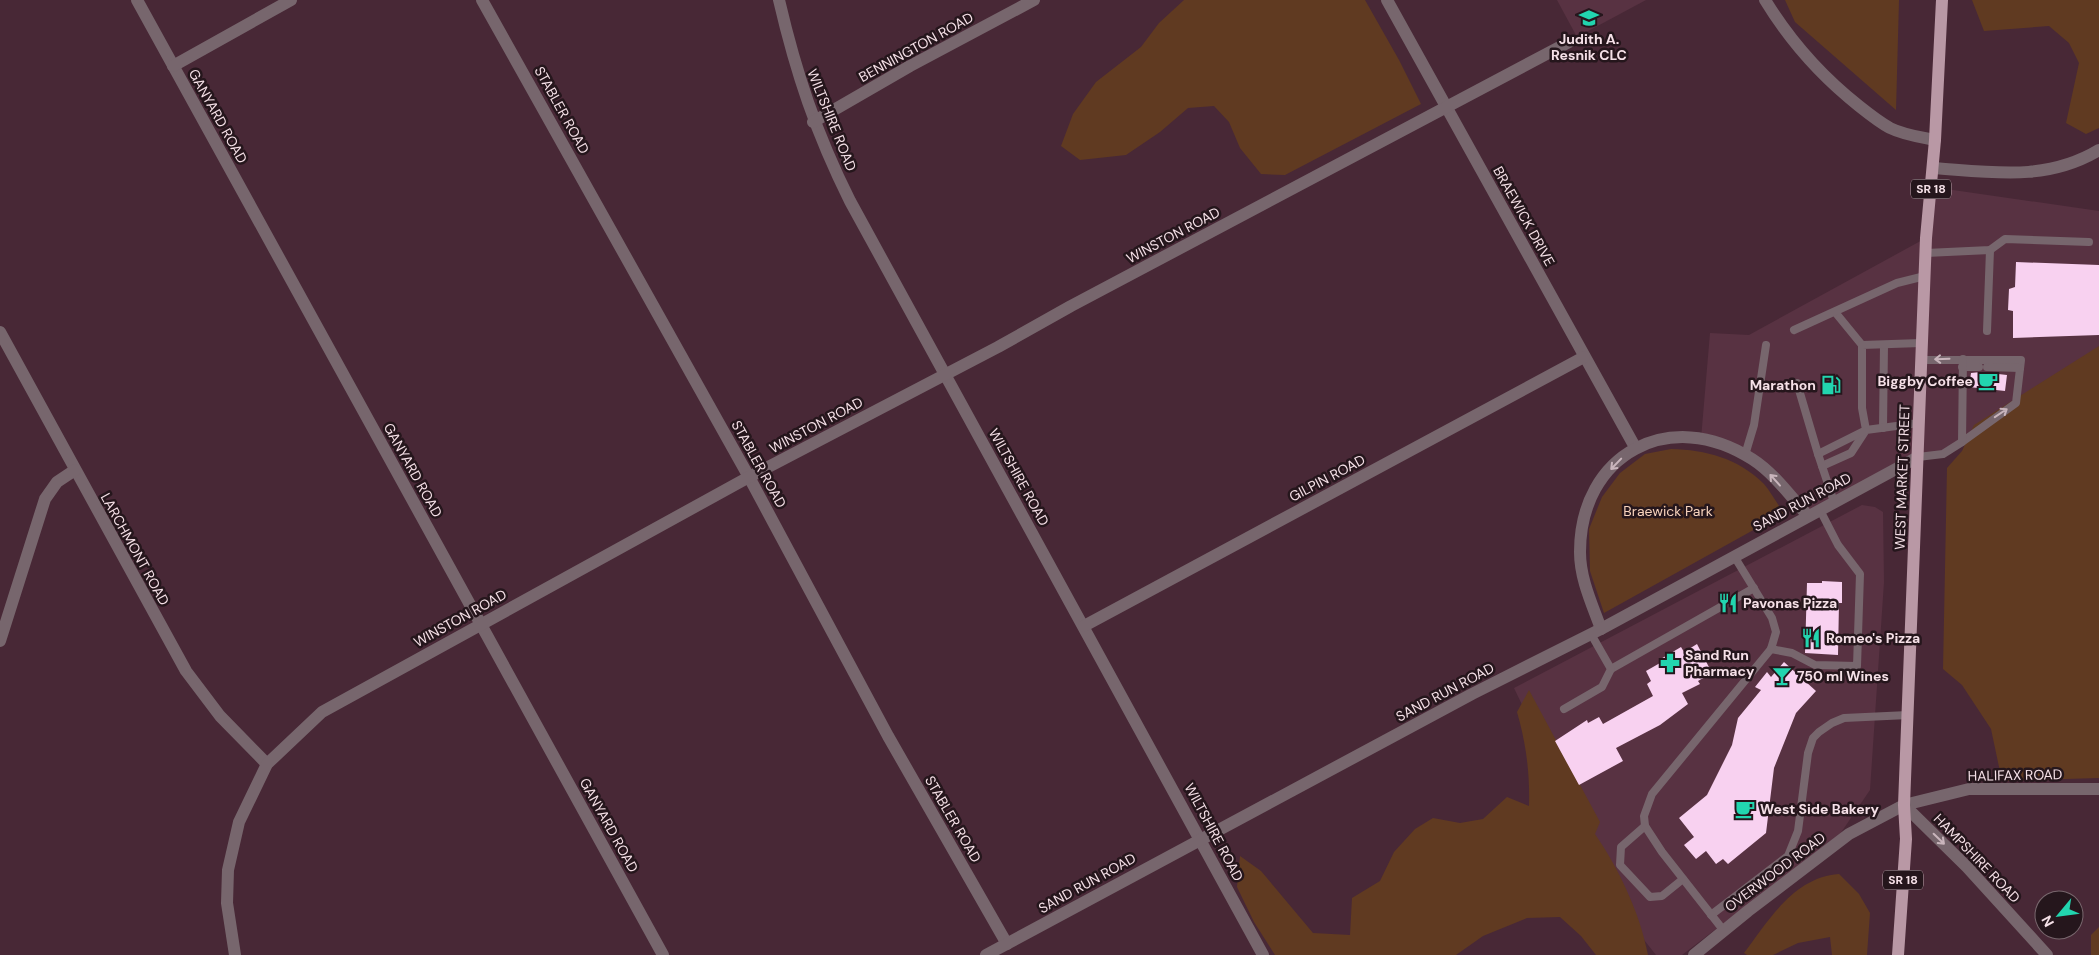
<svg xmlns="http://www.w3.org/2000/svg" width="2099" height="955" font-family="'DM Sans',sans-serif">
<rect width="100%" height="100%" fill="#482836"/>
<g fill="#583242">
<path d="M1557,0H1646L1577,37Z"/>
<path d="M1931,190H1953L2099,211V354L1943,454L1918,457L1808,516L1765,468L1701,439L1710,333L1749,335L1926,238Z"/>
<path d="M1862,505L1875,507L1883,512L1884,582L1870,790L1840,834L1682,955H1656L1568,844L1580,825L1514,688Z"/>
</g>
<g fill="#603a21">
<path d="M1184,0H1365L1399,60L1421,104L1285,175L1261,174L1240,148L1229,122L1214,106L1188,108L1160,132L1126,155L1080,160L1061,146L1073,114L1096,82L1141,47L1159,23Z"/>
<path d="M1785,0H1899L1896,110L1795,22Z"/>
<path d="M1972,0H2099V128L2086,134L2066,123L2079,63L2069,43L2049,26L1984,31Z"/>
<path d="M2099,346V778L2002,781L1991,729L1962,685L1943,669L1947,468L1962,451L1974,425Z"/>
<path d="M1671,449C1706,450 1738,458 1764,484C1771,492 1777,504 1784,513L1604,613L1590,571L1589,529L1602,497L1620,473L1645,454Z"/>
<path d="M1529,690L1600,822L1595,834C1619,869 1640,913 1648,955H1596L1581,936L1560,917L1527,918L1483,936L1456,955H1275L1254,922L1237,887L1240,856L1261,871L1313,933L1350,935L1352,898L1380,881L1394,852L1415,829L1433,818L1460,823L1483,819L1507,797L1529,806C1530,773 1526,743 1517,712Z"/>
<path d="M1839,874L1859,894L1870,913L1867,955H1832L1830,937L1798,943L1773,955H1747L1744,953C1768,921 1794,877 1839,874Z"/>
<path d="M2099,927V955H2091V935Z"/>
</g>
<g fill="#f8d1f0">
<path d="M2016,262L2099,265V335L2013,338V311L2008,310L2009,289L2015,287Z"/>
<path d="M1981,372L2007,375L2005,391L1969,387L1971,373Z"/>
<path d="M1822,581L1842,582V603H1839L1838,655L1805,653L1807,583H1822Z"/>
<path d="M1697,644L1712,673L1698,681L1700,684L1682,693L1688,704L1660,725L1616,748L1623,761L1579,785L1555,741L1587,720L1588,723L1599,717L1603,724L1653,696L1647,684L1651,681L1646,671L1660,663L1659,660L1681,647L1684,652Z"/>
<path d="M1784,662L1816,691L1796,713L1774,768L1766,833L1728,864L1723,859L1716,864L1706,851L1696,859L1684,845L1694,837L1679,818L1707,795L1732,745L1738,718L1761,690L1755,687L1767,672L1771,677Z"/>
</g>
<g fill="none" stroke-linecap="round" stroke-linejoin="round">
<g stroke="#77666d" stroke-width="8">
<path d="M1926,253L1990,250L2005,239L2089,242"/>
<path d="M1835,312L1862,345"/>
<path d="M1794,330L1897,283L1925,276"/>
<path d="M1987,331L1990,250"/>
<path d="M1921,360H2021L2016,403L1962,442"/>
<path d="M1962,367H1979"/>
<path d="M1987,367L2020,368"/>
<path d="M1797,383L1818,454"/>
<path d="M1883,428L1884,345"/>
<path d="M1745,455L1754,425L1766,345"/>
<path d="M1918,457L1943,454L1962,442L1963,359"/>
<path d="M1822,466L1851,453L1866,430L1919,423"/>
<path d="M1834,502L1818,454L1866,430L1862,408V345L1921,343"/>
<path d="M1771,649L1792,653L1815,665L1857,666L1860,574L1838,545L1820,510"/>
<path d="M1611,669L1754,588"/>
<path d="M1564,709L1602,687L1611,669L1591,634"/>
<path d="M1645,826L1621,847L1620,865L1650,897L1662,896L1683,879"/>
<path d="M1711,915L1788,856L1798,831L1808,753L1813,738L1819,732L1832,723L1844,718L1908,715"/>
<path d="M1724,931L1662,852L1645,826L1644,816L1652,794L1771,649L1776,632L1772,618L1734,556"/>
</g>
<g stroke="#77666d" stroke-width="12">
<path d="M137,0L663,955"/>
<path d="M482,0L749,477L888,736L1007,944"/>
<path d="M779,0C796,73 816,133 850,201L1263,955"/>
<path d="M1387,0L1635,447"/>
<path d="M1765,0C1790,41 1821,76 1859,106C1869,114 1879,122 1890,128C1904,135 1920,137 1935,140"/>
<path d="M173,66L291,0"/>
<path d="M813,122L910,66L1034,0"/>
<path d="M1933,168C1991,172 2046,182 2099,150"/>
<path d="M0,332L186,671L220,716L267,764"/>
<path d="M1084,626L1584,357"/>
<path d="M1601,629C1592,604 1580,579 1580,552C1580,454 1670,406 1752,459C1774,473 1791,497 1808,516"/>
<path d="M0,641L45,499L57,482L75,470"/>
<path d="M235,955L227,903L228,870L239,822L267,764L322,712L749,477L998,347L1071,306L1571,41"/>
<path d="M1694,955L1748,911L1849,834L1904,805L1967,867L2047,955"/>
</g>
<g stroke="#77666d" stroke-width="12">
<path d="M1904,805L1969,789H2099"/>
<path d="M986,955L1472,694L1601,629L1918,457"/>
</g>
<path stroke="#b998a5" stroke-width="12" d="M1898,955L1906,839L1904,805L1926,238L1935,140L1942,0"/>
</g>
<defs><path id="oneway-shaft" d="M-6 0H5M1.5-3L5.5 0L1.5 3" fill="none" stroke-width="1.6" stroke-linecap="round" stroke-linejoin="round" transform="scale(1.25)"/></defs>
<g stroke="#c9b5bc">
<use href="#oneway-shaft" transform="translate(1942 359) rotate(178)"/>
<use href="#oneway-shaft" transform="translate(2001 413) rotate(-34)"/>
<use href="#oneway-shaft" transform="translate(1616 464) rotate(134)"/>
<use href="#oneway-shaft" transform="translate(1775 480) rotate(-132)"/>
<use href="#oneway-shaft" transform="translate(1939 839) rotate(44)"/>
</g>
<defs>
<symbol id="school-bare" viewBox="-9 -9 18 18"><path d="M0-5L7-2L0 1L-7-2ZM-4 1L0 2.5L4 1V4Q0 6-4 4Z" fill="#22d5af" stroke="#25161c" stroke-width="2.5" paint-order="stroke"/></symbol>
<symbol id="cafe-bare" viewBox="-9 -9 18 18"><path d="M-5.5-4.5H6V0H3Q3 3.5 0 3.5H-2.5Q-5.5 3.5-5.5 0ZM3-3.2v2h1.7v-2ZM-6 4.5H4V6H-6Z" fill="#22d5af" stroke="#25161c" stroke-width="2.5" paint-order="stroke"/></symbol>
<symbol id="fuel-bare" viewBox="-9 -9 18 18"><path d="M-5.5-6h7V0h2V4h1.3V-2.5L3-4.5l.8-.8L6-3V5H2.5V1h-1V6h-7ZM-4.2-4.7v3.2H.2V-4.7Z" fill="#22d5af" stroke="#25161c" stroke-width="2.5" paint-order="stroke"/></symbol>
<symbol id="restaurant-bare" viewBox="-9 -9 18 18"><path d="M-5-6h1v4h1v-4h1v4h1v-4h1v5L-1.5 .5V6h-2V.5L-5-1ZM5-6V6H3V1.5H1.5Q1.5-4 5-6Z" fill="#22d5af" stroke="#25161c" stroke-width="2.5" paint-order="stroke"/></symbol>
<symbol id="pharmacy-bare" viewBox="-9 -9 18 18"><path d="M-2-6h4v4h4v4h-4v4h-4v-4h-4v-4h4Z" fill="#22d5af" stroke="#25161c" stroke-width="2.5" paint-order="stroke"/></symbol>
<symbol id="bar-bare" viewBox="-9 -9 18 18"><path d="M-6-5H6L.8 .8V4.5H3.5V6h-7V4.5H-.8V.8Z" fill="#22d5af" stroke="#25161c" stroke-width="2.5" paint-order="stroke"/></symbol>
</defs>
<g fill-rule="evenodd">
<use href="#school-bare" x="1575" y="4" width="28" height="28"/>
<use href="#cafe-bare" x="1974" y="367" width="28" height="28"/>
<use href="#fuel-bare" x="1817" y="371" width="28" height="28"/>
<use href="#restaurant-bare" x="1714" y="589" width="28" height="28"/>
<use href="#restaurant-bare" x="1797" y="624" width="28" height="28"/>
<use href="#pharmacy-bare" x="1656" y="649" width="28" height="28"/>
<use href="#bar-bare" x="1768" y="662" width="28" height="28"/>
<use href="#cafe-bare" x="1731" y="795" width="28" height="28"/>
</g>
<g text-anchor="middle" stroke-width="5" stroke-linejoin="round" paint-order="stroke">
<g fill="#25161c" stroke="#b7a3aa" stroke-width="1">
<rect x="1911" y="179.5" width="40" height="19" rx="4"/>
<rect x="1883" y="870.5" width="40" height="19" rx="4"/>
</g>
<g font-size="12" font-weight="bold" fill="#f5e0e7">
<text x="1931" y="193">SR 18</text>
<text x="1903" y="884">SR 18</text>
</g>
<g font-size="14" font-weight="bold" fill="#f5e0e7" stroke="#25161c" text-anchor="start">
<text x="1589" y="44" text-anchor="middle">Judith A.<tspan x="1589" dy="16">Resnik CLC</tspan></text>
<text x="1973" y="386" text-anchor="end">Biggby Coffee</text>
<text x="1816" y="390" text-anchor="end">Marathon</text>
<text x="1743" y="608">Pavonas Pizza</text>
<text x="1826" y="643">Romeo's Pizza</text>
<text x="1685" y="660">Sand Run<tspan x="1685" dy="16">Pharmacy</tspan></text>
<text x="1797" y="681">750 ml Wines</text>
<text x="1760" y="814">West Side Bakery</text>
</g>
<g font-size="14" fill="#f5e0e7" stroke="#25161c">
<text transform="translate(916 47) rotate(-29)" y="5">BENNINGTON ROAD</text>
<text transform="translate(562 110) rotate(61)" y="5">STABLER ROAD</text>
<text transform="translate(218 116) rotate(61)" y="5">GANYARD ROAD</text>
<text transform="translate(832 120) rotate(68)" y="5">WILTSHIRE ROAD</text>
<text transform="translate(1524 216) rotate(61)" y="5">BRAEWICK DRIVE</text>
<text transform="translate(1173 235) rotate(-28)" y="5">WINSTON ROAD</text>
<text transform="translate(816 425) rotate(-28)" y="5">WINSTON ROAD</text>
<text transform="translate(759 464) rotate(61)" y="5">STABLER ROAD</text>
<text transform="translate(413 470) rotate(61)" y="5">GANYARD ROAD</text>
<text transform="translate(1019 477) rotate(61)" y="5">WILTSHIRE ROAD</text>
<text transform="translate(1902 477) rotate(-88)" y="5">WEST MARKET STREET</text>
<text transform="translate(1327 478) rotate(-28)" y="5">GILPIN ROAD</text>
<text transform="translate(1802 502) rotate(-28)" y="5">SAND RUN ROAD</text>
<text transform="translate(135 549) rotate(61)" y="5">LARCHMONT ROAD</text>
<text transform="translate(460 618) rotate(-29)" y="5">WINSTON ROAD</text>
<text transform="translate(1445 692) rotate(-28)" y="5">SAND RUN ROAD</text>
<text transform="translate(2015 775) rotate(-1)" y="5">HALIFAX ROAD</text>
<text transform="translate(953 819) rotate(60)" y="5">STABLER ROAD</text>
<text transform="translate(609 825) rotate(61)" y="5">GANYARD ROAD</text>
<text transform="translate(1214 832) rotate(62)" y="5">WILTSHIRE ROAD</text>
<text transform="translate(1977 858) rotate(46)" y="5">HAMPSHIRE ROAD</text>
<text transform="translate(1775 872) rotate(-37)" y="5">OVERWOOD ROAD</text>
<text transform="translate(1087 883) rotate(-29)" y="5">SAND RUN ROAD</text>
</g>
<g font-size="14" fill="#f9d4bd" stroke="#25161c">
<text x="1668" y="516">Braewick Park</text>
</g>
</g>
<g transform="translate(2059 915) rotate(241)"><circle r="24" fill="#25161c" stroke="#78676d"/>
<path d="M0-4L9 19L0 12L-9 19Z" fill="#22d5af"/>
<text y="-8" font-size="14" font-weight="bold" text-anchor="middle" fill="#f5e0e7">N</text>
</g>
</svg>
